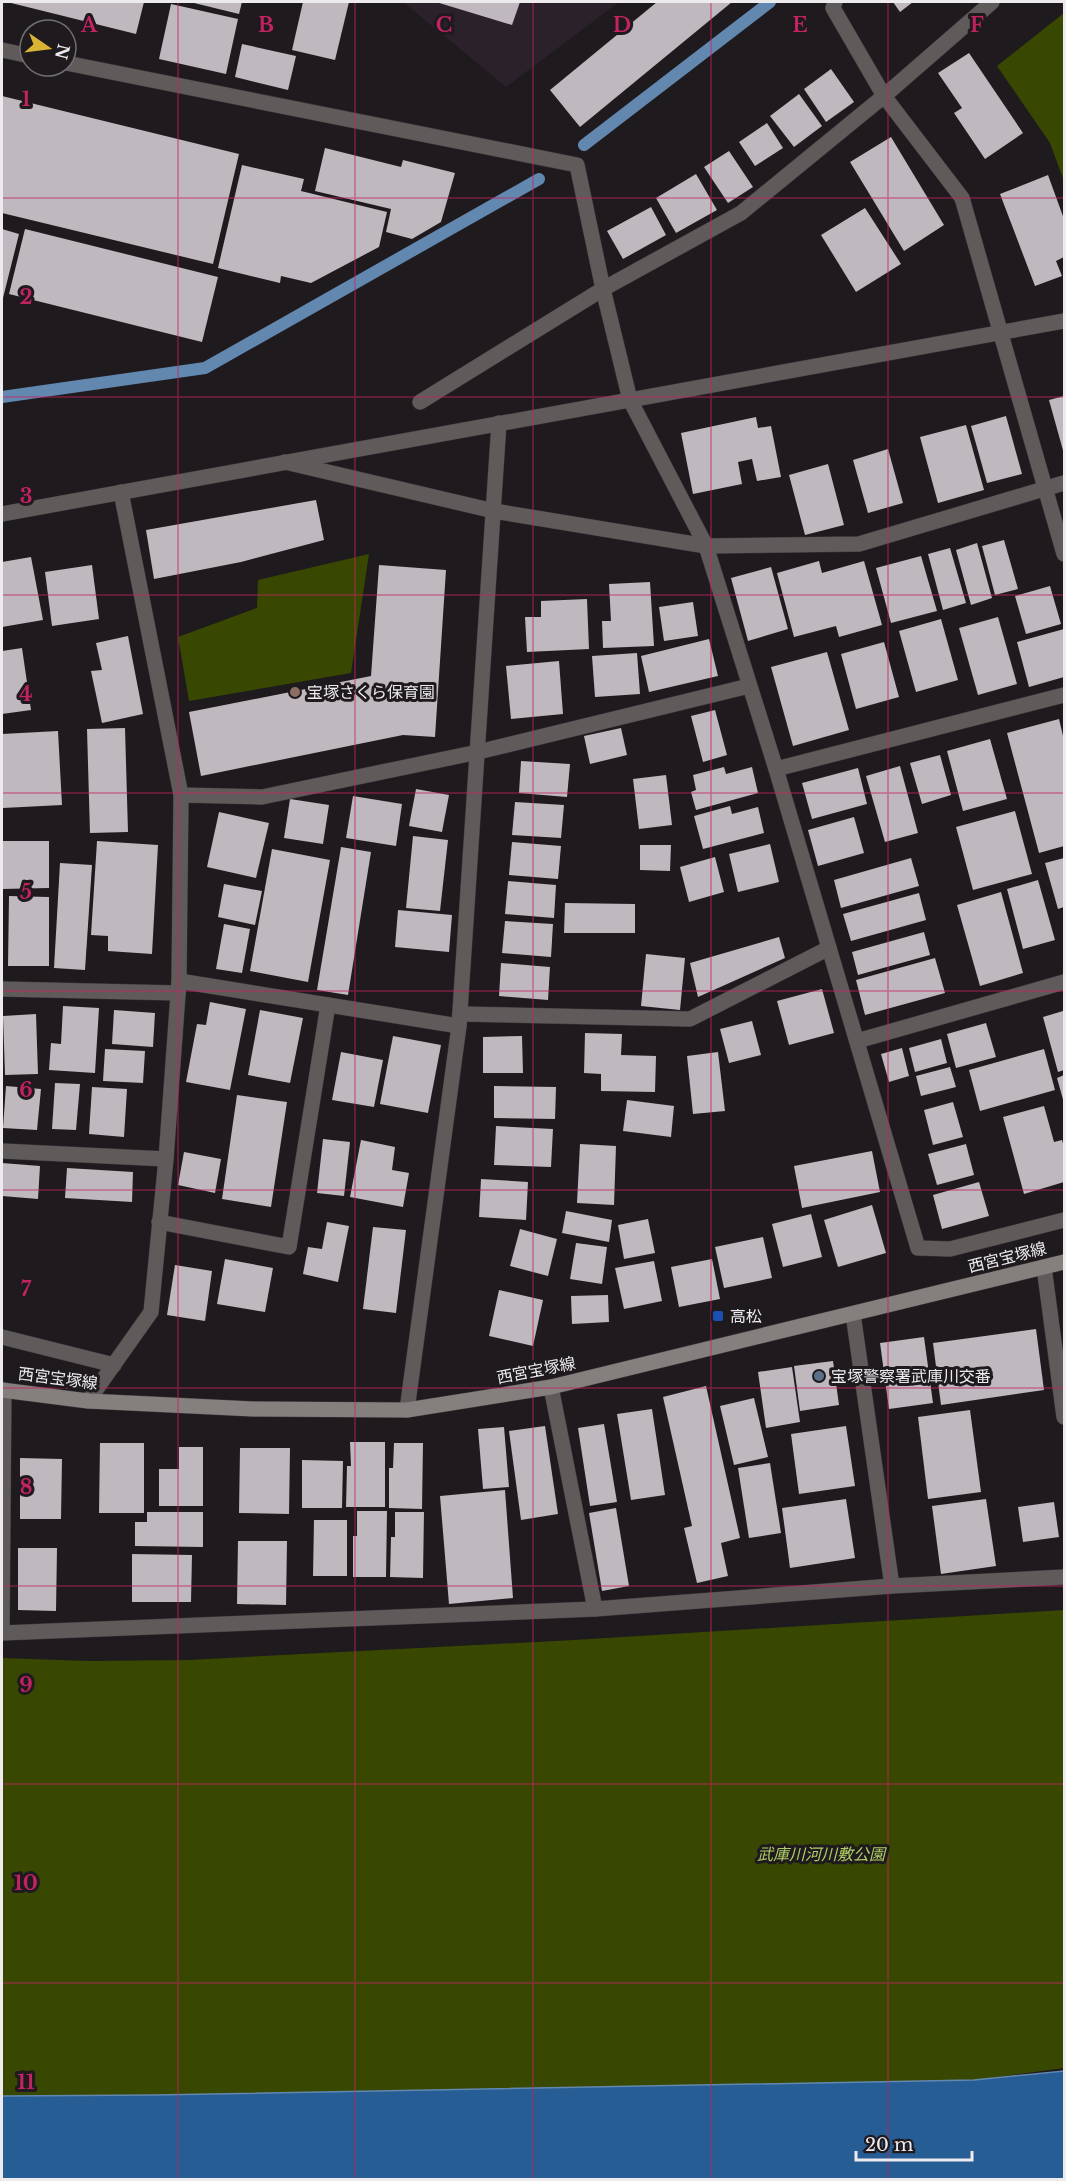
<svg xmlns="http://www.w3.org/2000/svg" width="1066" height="2181" font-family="'Libre Baskerville','Noto Sans JP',serif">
<rect width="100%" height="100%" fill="#1e1a1e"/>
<path fill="#2a212a" d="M403,2H619L506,87Z"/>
<g fill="#384800">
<path d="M1064,13V181L1050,143L997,66Z"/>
<path d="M369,554L351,673L189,701L178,637L257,608L258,580Z"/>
<path d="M1064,1610V2068L974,2080L154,2095L2,2096V1658L89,1661L189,1660L574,1640Z"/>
</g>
<path fill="#275d95" stroke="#6388b0" stroke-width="1.5" d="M1064,2071V2179H2V2096L154,2095L974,2080Z"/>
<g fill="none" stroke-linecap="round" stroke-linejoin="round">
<g stroke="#6388b0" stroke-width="12">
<path d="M584,145L770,2"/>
<path d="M2,397L205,368L539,179"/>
</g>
</g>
<g fill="#bfb8be">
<path d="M7,2H144L136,34Z"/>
<path d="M190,2H242L239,14Z"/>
<path d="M303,2H349L335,60L292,50Z"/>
<path d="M436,2H520L512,25Z"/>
<path d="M657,2H732L580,127L550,90Z"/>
<path d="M893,2H913L900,12Z"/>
<path d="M171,4L238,19L226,74L159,59Z"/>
<path d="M242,44L296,56L288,90L235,77Z"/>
<path d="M969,53L1023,133L985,159L954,113L962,108L938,73Z"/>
<path d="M831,69L854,102L826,122L804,89Z"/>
<path d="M799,94L822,126L794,147L770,116Z"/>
<path d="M2,96L239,154L213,264L2,213Z"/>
<path d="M767,123L783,148L755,166L739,142Z"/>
<path d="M891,137L944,225L904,251L850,162Z"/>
<path d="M325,148L401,167L403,160L455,173L441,222L412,239L386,232L391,209L315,191Z"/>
<path d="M729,151L753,187L728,203L704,167Z"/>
<path d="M242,165L304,179L301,191L387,212L379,247L311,283L281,276L280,283L218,268Z"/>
<path d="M696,174L717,210L676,233L656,198Z"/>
<path d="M1048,175L1064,219V257L1056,261L1062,276L1035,286L1000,194Z"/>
<path d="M651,207L666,235L623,259L607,231Z"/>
<path d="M865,208L901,264L856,292L821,235Z"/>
<path d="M2,229L19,234L2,302Z"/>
<path d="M25,229L218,277L202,342L9,294Z"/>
<path d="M1064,396V454L1049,400Z"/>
<path d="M1006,416L1022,474L987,483L971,426Z"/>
<path d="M756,417L758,428L771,426L781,477L757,481L752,459L738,462L742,484L693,494L681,433Z"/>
<path d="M966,425L984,490L938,503L920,437Z"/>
<path d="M888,449L903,503L868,513L853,460Z"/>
<path d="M828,464L844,525L805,535L789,475Z"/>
<path d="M316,500L324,540L241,562L154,579L146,530Z"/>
<path d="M1004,540L1018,589L995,595L982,546Z"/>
<path d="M977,543L992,598L971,605L956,550Z"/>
<path d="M950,548L966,603L943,610L928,554Z"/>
<path d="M921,556L937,611L891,623L876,568Z"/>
<path d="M31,557L43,620L2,627V562Z"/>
<path d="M819,561L822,573L864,561L882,625L839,637L836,626L794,637L777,573Z"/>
<path d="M92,565L99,619L52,626L45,572Z"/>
<path d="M379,565L446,570L435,737L403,735L201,776L189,712L371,676Z"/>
<path d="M771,567L788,629L748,641L731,578Z"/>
<path d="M650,582L654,646L603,648L602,621H611L609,584Z"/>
<path d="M1050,586L1061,624L1026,634L1015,596Z"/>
<path d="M587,599L589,649L527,652L525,617H541V601Z"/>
<path d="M693,602L698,636L664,641L659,607Z"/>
<path d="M998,617L1017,684L978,695L959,628Z"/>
<path d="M941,619L958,680L916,692L899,631Z"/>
<path d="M1064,629V677L1029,687L1017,642Z"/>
<path d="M128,636L143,714L102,723L91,671L102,670L96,643Z"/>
<path d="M709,639L718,676L649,692L641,656Z"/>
<path d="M884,642L899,697L856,709L841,654Z"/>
<path d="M22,648L31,710L2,714V651Z"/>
<path d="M827,652L849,730L793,746L771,667Z"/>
<path d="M637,653L640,694L595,697L592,656Z"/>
<path d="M559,661L563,714L511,719L506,666Z"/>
<path d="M715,710L727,755L703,762L691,716Z"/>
<path d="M1059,719L1064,740V846L1039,853L1007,733Z"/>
<path d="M125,728L128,832L90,833L87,729Z"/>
<path d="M621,728L627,755L590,764L584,736Z"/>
<path d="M58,731L62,805L3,808L2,734Z"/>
<path d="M990,739L1007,799L963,811L947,751Z"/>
<path d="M940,755L951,795L922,804L910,763Z"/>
<path d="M521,761L570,764L567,797L519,793Z"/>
<path d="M900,766L918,833L885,842L866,776Z"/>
<path d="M724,767L726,774L752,767L758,793L696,810L691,792L696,790L693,775Z"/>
<path d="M858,768L867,804L812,819L802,783Z"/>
<path d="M666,775L672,825L639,829L633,779Z"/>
<path d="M416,789L449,795L442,832L409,826Z"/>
<path d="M353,796L402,804L396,846L346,838Z"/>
<path d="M290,799L329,805L323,844L284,838Z"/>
<path d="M515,802L564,805L561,838L512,835Z"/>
<path d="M730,806L732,814L758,807L764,833L703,849L694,816Z"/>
<path d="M1015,811L1032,874L973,890L956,827Z"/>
<path d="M219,812L269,823L256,878L207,867Z"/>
<path d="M854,817L864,853L818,866L808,830Z"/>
<path d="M413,836L448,840L440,911L406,908Z"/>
<path d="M2,841H49V888L2,889Z"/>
<path d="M97,841L158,845L152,954L108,951V936L91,935Z"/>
<path d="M512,842L561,846L558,879L509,875Z"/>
<path d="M770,844L779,882L738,892L729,854Z"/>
<path d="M640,845H671L670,871L640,870Z"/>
<path d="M341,847L371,852L348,995L317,990Z"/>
<path d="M272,849L330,860L308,982L250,971Z"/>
<path d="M715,857L724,892L689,902L680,867Z"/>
<path d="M911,858L919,886L841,908L834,880Z"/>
<path d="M1064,858V907L1058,909L1045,863Z"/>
<path d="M60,863L92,865L85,970L54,968Z"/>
<path d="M1038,880L1055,940L1023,949L1007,889Z"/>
<path d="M508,881L556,885L554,918L505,914Z"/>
<path d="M224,884L262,891L255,925L218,917Z"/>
<path d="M1001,892L1023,973L980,986L957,905Z"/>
<path d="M919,893L926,920L851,941L843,914Z"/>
<path d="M9,896L49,897V966H8Z"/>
<path d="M565,903L635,904V933H564Z"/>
<path d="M398,910L452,915L449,952L395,947Z"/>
<path d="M505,921L553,924L551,957L502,953Z"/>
<path d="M224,924L250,929L242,973L216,969Z"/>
<path d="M924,932L930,955L858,975L852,952Z"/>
<path d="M779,937L785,958L698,997L690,963Z"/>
<path d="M646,954L685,958L680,1010L641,1006Z"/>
<path d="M935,958L945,993L865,1015L856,980Z"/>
<path d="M501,963L550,967L548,1000L499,996Z"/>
<path d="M822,989L834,1033L789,1045L777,1001Z"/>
<path d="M210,1002L246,1009L230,1090L186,1082L197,1024L206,1025Z"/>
<path d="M63,1006L99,1008L95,1073L49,1070L51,1043L61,1044Z"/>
<path d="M114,1010L155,1013L153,1047L112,1044Z"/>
<path d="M260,1010L303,1018L290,1083L248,1075Z"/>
<path d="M1063,1011L1064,1018V1070L1058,1072L1043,1017Z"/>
<path d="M36,1014L38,1074L5,1075L3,1016Z"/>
<path d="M752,1021L761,1055L729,1063L720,1029Z"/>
<path d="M986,1023L996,1057L956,1068L947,1034Z"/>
<path d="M585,1033L622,1034L621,1055L656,1056L655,1092L601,1091V1074L584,1073Z"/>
<path d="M393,1036L441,1045L428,1113L380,1104Z"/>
<path d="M522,1036L523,1073H483V1037Z"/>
<path d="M941,1039L947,1063L915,1072L909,1048Z"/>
<path d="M902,1048L909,1076L889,1082L881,1054Z"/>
<path d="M105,1049L145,1051L143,1083L103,1081Z"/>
<path d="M1044,1049L1055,1090L980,1111L969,1070Z"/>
<path d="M341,1052L383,1060L374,1107L332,1100Z"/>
<path d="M718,1052L725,1111L693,1114L687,1056Z"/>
<path d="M950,1067L956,1087L921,1096L916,1076Z"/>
<path d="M1064,1075V1103L1057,1078Z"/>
<path d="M55,1083L80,1084L76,1130L52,1129Z"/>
<path d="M6,1086L41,1089L37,1130L3,1128Z"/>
<path d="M494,1086L556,1087L555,1119L494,1118Z"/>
<path d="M92,1087L127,1089L124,1137L89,1134Z"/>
<path d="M237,1095L287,1102L271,1207L222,1199Z"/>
<path d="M627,1100L674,1106L671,1137L623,1131Z"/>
<path d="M953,1102L963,1137L933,1145L924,1110Z"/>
<path d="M1044,1106L1054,1142L1062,1140L1064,1147V1182L1024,1194L1003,1117Z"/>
<path d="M496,1126L553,1129L551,1167L494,1165Z"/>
<path d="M323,1139L350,1142L344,1196L317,1193Z"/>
<path d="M361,1140L395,1147L392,1170L409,1173L403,1207L350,1197Z"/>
<path d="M580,1144L616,1146L614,1205L577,1203Z"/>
<path d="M966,1144L974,1175L937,1185L928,1154Z"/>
<path d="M872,1151L880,1192L802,1208L794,1166Z"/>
<path d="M184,1152L221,1159L215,1193L178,1185Z"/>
<path d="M2,1163L40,1166L38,1199L2,1196Z"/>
<path d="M67,1168L133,1172L132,1202L65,1198Z"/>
<path d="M481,1179L528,1182L526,1220L479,1217Z"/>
<path d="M979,1182L989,1216L942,1229L933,1195Z"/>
<path d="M872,1205L886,1253L838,1267L824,1220Z"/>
<path d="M566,1211L612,1220L609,1242L562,1233Z"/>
<path d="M811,1214L822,1257L783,1267L772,1224Z"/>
<path d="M648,1219L655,1253L624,1259L618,1225Z"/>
<path d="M327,1222L349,1226L338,1282L303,1274L308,1247L322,1249Z"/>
<path d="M373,1227L406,1230L396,1313L363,1309Z"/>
<path d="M520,1229L557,1239L548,1276L510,1266Z"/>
<path d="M763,1237L772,1278L724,1288L715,1247Z"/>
<path d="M576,1243L607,1247L602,1284L570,1279Z"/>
<path d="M225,1259L273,1268L265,1312L217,1304Z"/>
<path d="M712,1259L720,1299L679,1307L671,1267Z"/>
<path d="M654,1261L662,1301L624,1309L615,1268Z"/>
<path d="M175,1265L212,1271L205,1321L167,1315Z"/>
<path d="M499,1290L543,1300L533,1346L489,1336Z"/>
<path d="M608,1295L609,1322L572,1324L571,1296Z"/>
<path d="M1036,1329L1044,1390L941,1405L933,1343Z"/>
<path d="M924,1337L933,1403L889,1409L880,1343Z"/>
<path d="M833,1361L839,1405L800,1411L794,1366Z"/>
<path d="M792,1367L800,1422L766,1428L758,1372Z"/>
<path d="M706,1386L740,1538L721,1543L728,1576L697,1583L684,1528L692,1526L663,1397Z"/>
<path d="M754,1398L768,1457L734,1465L720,1406Z"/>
<path d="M652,1409L665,1495L631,1500L617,1414Z"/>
<path d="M970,1410L981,1492L928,1499L918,1417Z"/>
<path d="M604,1424L617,1502L590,1506L578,1428Z"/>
<path d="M545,1426L558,1514L521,1520L509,1431Z"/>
<path d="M846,1426L855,1486L799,1494L791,1434Z"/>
<path d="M504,1427L509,1487L483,1489L478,1429Z"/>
<path d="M350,1442H385V1507H346L347,1466H351Z"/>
<path d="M100,1443H144V1513H99Z"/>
<path d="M394,1443H423L422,1509L389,1508V1468H393Z"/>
<path d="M179,1447H203V1506H159V1469H179Z"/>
<path d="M240,1448H290L289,1514L239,1513Z"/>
<path d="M20,1458L62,1459L61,1519H20Z"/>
<path d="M302,1460L343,1461L342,1508H302Z"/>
<path d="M770,1463L781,1533L749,1538L738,1468Z"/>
<path d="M505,1490L513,1598L449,1604L440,1496Z"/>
<path d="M846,1499L855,1558L790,1568L782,1508Z"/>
<path d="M986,1499L996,1566L941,1574L932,1506Z"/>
<path d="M1054,1502L1059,1537L1023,1542L1018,1507Z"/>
<path d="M616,1508L629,1586L602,1591L589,1513Z"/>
<path d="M357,1511H387L386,1577H353V1536H357Z"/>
<path d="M147,1512H203V1547L135,1546V1522H147Z"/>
<path d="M395,1512H424L423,1578L390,1577L391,1537H395Z"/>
<path d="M314,1520H347V1576H313Z"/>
<path d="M238,1541H287L286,1605L237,1604Z"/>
<path d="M18,1548H57L56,1611L18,1610Z"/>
<path d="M132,1554L192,1555L191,1602H132Z"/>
</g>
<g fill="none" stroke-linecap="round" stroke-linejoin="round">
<defs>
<g id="minor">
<path d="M835,2L833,8L884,96L962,198L1064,554"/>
<path d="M2,50L30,56"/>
<path d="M66,63L577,165L603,289L630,400L706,546L776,769L918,1248L950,1249L1064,1220"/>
<path d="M420,402L603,289L741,213L884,96L992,2"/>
<path d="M285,462L494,511L706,546L859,544L1064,483"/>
<path d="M776,769L1064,695"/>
<path d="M181,795L262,797L478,752L749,686"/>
<path d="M179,981L459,1026"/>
<path d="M2,989L178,993"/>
<path d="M460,1014L690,1019L829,948"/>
<path d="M857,1041L1064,982"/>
<path d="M2,1151L166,1159"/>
<path d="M159,1222L289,1247L328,1005"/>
<path d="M1044,1267L1064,1417"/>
<path d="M853,1314L892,1586"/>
<path d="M2,1337L114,1365"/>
<path d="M551,1387L595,1609"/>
<path d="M88,1401L151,1312L166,1159L179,981L181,795L121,492"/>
<path d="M407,1410L459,1026L499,423"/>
<path d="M2,1630L4,1390"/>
<path d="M2,1633L595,1609L892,1586L1064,1577"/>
</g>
<path id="tertiary" d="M2,514L1064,321"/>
<path id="secondary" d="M2,1390L88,1401L253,1409L407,1410L551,1387L1064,1262"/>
</defs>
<use href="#minor" stroke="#3b373b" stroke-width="16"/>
<use href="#tertiary" stroke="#3b373b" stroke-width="16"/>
<use href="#secondary" stroke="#3b373b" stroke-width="16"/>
<use href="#minor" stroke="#5f5b5a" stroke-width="15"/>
<use href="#tertiary" stroke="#5f5b5a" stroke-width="15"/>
<use href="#secondary" stroke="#85807e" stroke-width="15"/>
</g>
<path fill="none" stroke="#c42362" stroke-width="1.5" stroke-opacity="0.55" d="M178,2V2180M355,2V2180M533,2V2180M711,2V2180M888,2V2180M2,198H1064M2,397H1064M2,595H1064M2,793H1064M2,991H1064M2,1190H1064M2,1388H1064M2,1586H1064M2,1784H1064M2,1983H1064"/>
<circle fill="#8d6e63" stroke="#1e1a1e" stroke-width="2" cx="295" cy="692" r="6"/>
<rect fill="#1a4fb4" stroke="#1e1a1e" stroke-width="2" x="712" y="1310" width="12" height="12" rx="3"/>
<circle fill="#5c6f8a" stroke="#1e1a1e" stroke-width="2" cx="819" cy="1376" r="6"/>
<g text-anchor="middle" stroke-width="6" stroke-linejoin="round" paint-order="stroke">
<g font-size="16" fill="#eeebee" stroke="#1e1a1e" text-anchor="start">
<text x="307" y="698">宝塚さくら保育園</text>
<text x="730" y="1322">高松</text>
<text x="831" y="1382">宝塚警察署武庫川交番</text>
</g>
<g font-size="16" fill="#eeebee" stroke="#1e1a1e">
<text transform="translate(1007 1257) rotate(-14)" y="6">西宮宝塚線</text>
<text transform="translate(536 1370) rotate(-11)" y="6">西宮宝塚線</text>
<text transform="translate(58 1378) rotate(7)" y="6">西宮宝塚線</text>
</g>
<g font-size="16" font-style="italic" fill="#afcd63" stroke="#1e1a1e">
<text x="821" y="1860">武庫川河川敷公園</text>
</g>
</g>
<g font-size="20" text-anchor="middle" font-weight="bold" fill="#c42362" stroke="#1e1a1e" stroke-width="6" stroke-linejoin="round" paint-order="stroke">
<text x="89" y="32">A</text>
<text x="266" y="32">B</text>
<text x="444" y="32">C</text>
<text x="622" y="32">D</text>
<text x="800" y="32">E</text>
<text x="977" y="32">F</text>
<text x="26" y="106">1</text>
<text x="26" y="304">2</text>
<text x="26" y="503">3</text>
<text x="26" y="701">4</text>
<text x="26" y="899">5</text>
<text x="26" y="1097">6</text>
<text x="26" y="1296">7</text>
<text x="26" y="1494">8</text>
<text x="26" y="1692">9</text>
<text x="26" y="1890">10</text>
<text x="26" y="2089">11</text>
</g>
<rect width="1066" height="2181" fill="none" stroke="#eeebee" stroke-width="6"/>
<g transform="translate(48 48) rotate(104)"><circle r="28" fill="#1e1a1e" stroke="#716e71" stroke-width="1.5"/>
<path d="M0-4.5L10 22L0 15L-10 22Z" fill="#d9b334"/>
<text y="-9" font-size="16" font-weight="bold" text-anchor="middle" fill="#eeebee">N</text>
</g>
<path d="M856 2151v9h116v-9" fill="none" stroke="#eeebee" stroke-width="3"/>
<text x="865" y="2151" font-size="18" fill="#eeebee" stroke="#1e1a1e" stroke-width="4.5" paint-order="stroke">20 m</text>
</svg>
